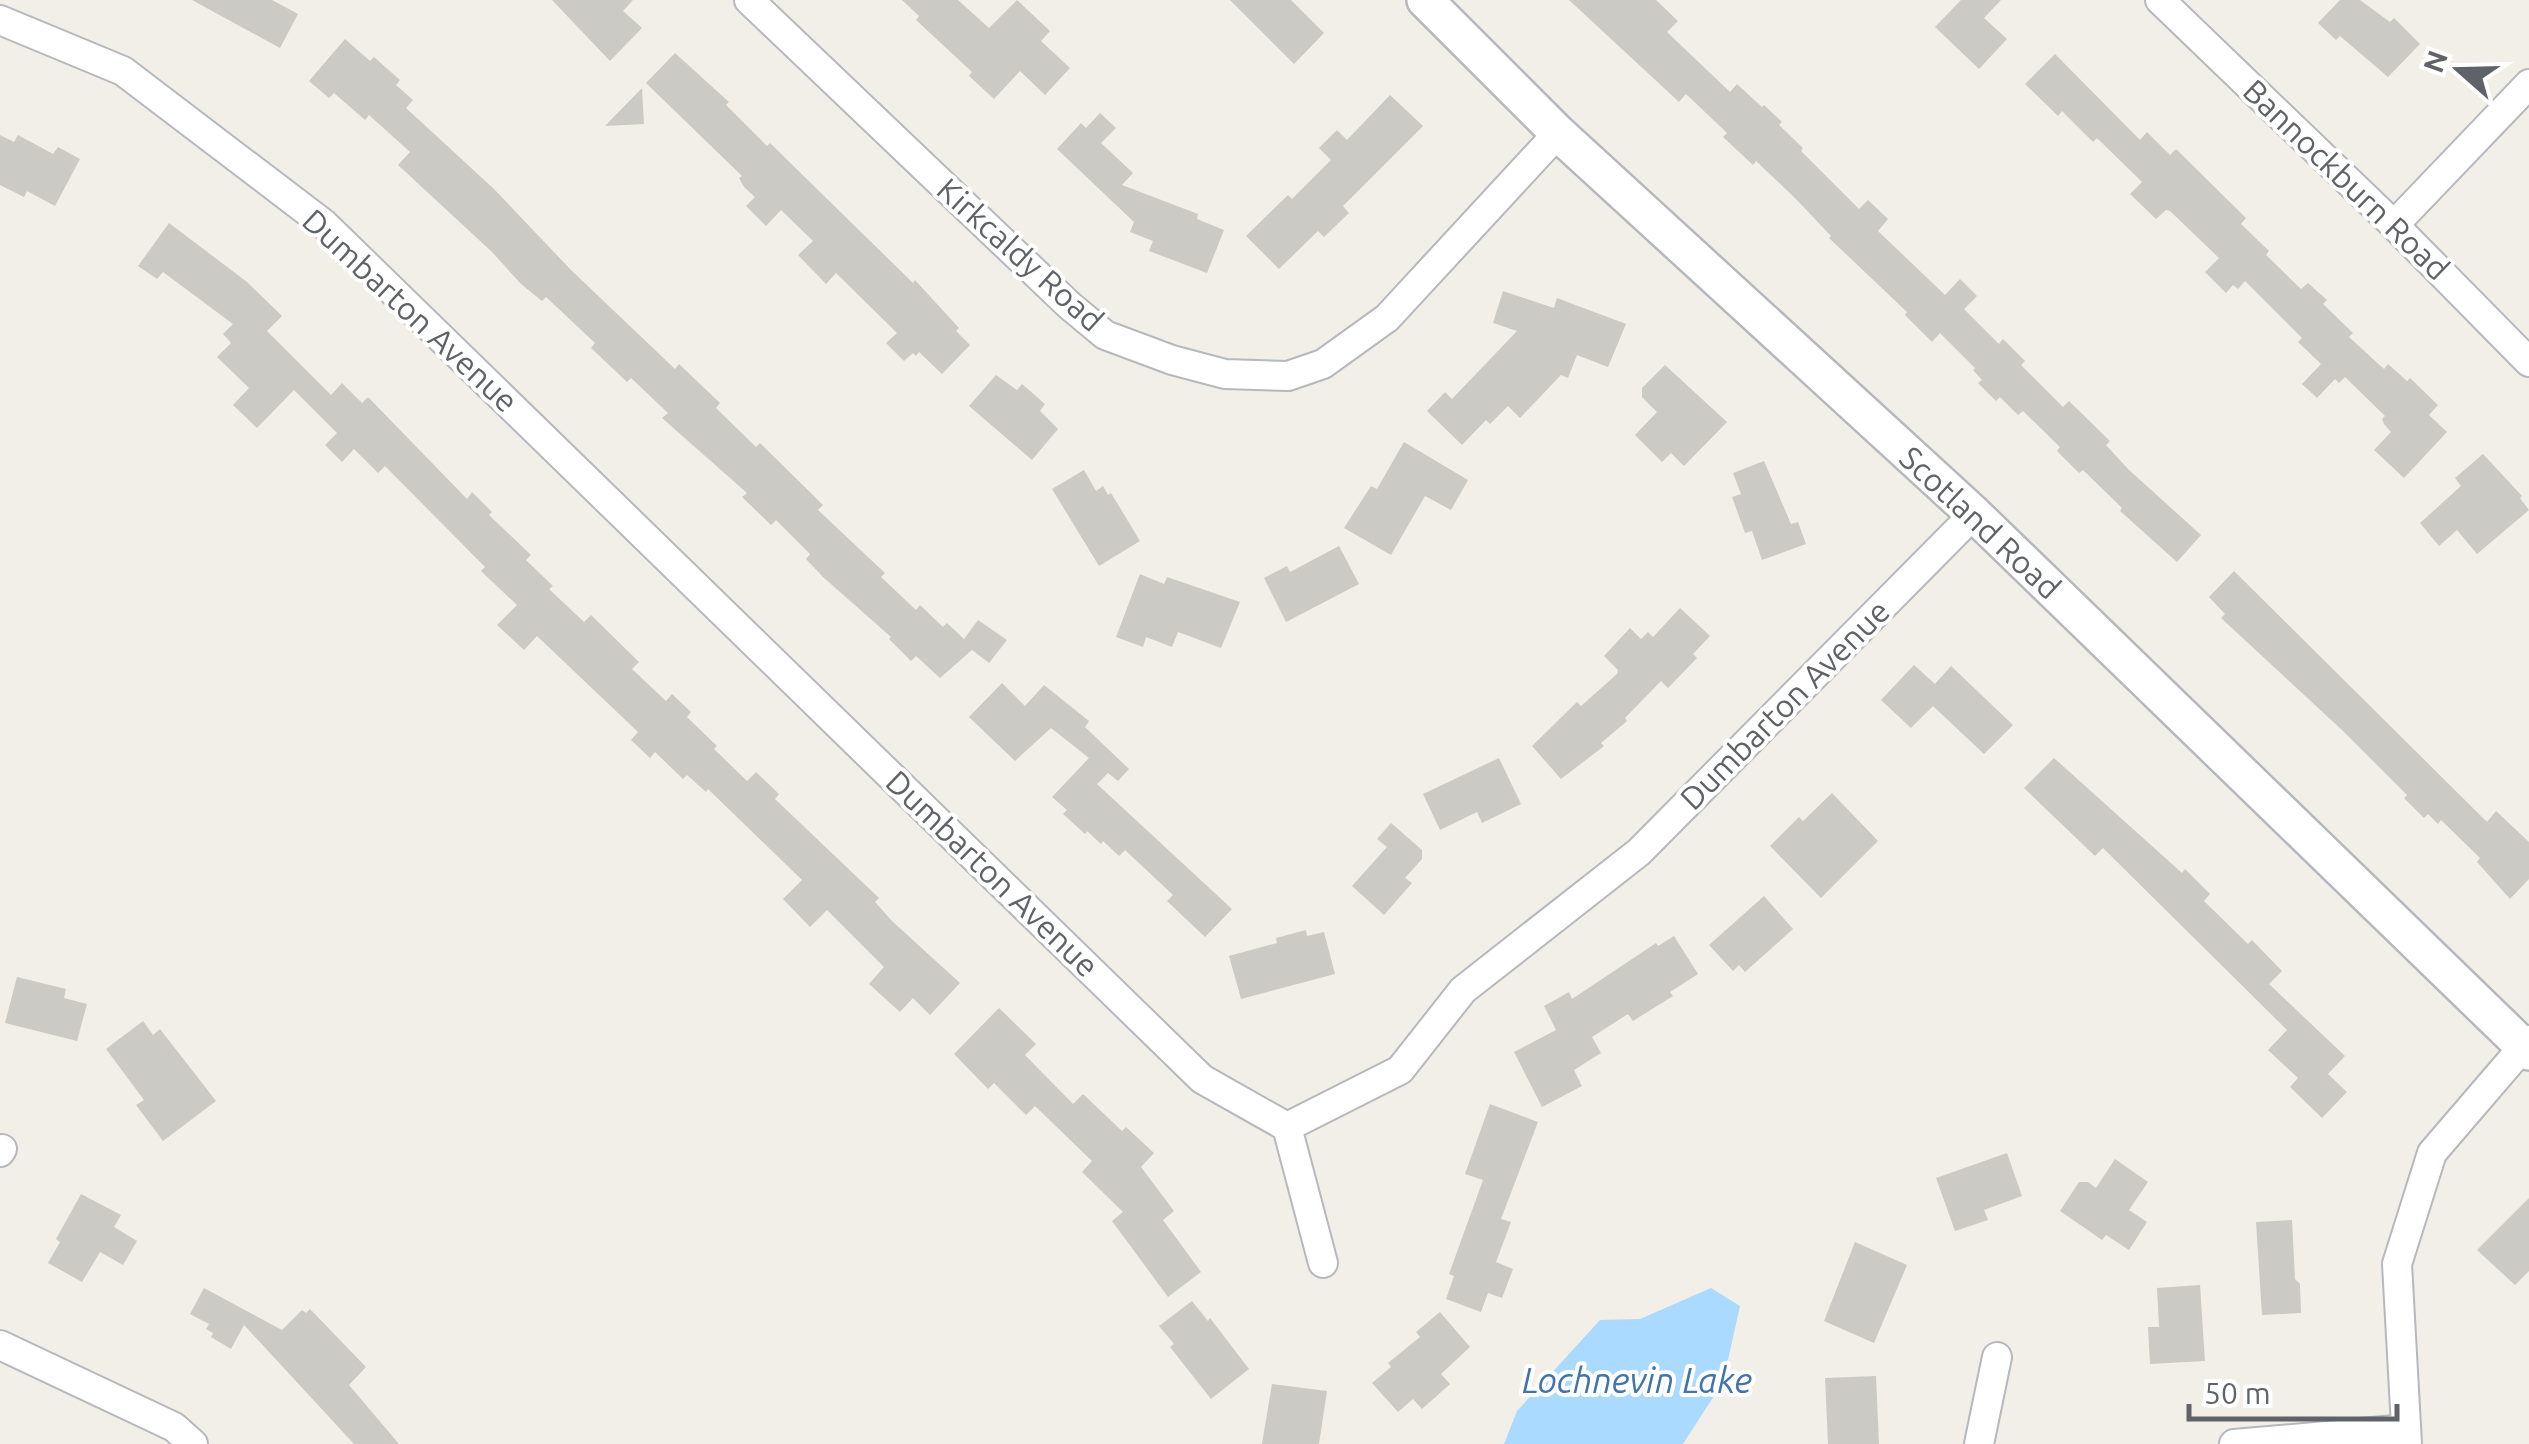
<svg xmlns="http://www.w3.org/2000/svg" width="2529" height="1444" font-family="Ubuntu,sans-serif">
<rect width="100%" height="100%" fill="#f1efe8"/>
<path fill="#aadaff" d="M1711,1288L1740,1306L1723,1382L1683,1444H1504L1517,1411L1600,1320L1640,1319Z"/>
<g fill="#cccac5">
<path d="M192,0H272L298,14L280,48Z"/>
<path d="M552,0H633L623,11L642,28L610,61Z"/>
<path d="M902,0H958L989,28L1017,0L1050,31L1041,41L1070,68L1045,95L1020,71L994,99L969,76L972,72L916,20L919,16Z"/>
<path d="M1230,0H1291L1324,33L1294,64Z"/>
<path d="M1569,0H1656L1678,21L1667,32L1730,92L1737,84L1762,107L1764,105L1782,122L1779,125L1803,148L1801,151L1859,209L1868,200L1888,219L1878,231L1945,295L1960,279L1977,296L1964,309L1999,344L2003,339L2025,361L2021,365L2063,407L2069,401L2110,441L2106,445L2128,469L2201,535L2177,562L2120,511L2122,508L2083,470L2079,473L2057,451L2060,447L2023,411L2018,415L2000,397L1996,401L1978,383L1982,380L1973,370L1975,368L1940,333L1932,342L1905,315L1907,312L1829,238L1831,236L1794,197L1756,161L1753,165L1723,137L1727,133L1686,94L1679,102Z"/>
<path d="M1961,0H2001L1984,18L2007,39L1979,69L1935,27Z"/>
<path d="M2340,0H2360L2390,22L2394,18L2420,44L2388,77L2340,36L2336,40L2318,23Z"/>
<path d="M345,39L370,61L374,57L400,80L396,85L413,100L406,108L494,189L571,270L675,369L679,364L720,403L716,408L756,447L760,443L823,505L818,510L885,573L881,577L916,610L920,605L943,627L947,623L964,639L978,620L1007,640L989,663L972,650L940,678L916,656L911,661L889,639L891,637L823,577L806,559L810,554L776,520L771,525L742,497L747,493L662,418L668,413L631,378L627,382L591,348L595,343L546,297L542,301L521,284L492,252L398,165L410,152L369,115L365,120L334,93L329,98L309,81Z"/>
<path d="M675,53L729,102L726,105L767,146L770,143L913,283L915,280L959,328L956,331L970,345L942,374L919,352L916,356L913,353L904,361L886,343L897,333L836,273L826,284L798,255L813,241L781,210L766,226L746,206L755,197L744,187L739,178L742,176L646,83Z"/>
<path d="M2055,54L2140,140L2147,132L2170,155L2176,149L2246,218L2241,224L2269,251L2266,255L2301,289L2308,283L2327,300L2323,304L2353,333L2349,337L2384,369L2388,364L2407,381L2410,378L2438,405L2429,415L2447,432L2404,478L2374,450L2391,432L2384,424L2382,419L2385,416L2345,377L2339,383L2335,379L2317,398L2302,384L2321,364L2298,342L2302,338L2245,281L2238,289L2233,285L2226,293L2205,272L2219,258L2170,211L2166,210L2156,219L2130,194L2142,182L2097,138L2093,142L2062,111L2058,116L2025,84Z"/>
<path d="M642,88L644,124L605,126Z"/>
<path d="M1390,95L1423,126L1343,206L1349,213L1324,237L1318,231L1279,269L1246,236L1288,195L1292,199L1331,160L1319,148L1337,130L1347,140Z"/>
<path d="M1100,113L1116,128L1101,143L1133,173L1122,185L1198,214L1197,219L1224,230L1207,273L1149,251L1153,241L1130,232L1134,222L1057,149L1081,123L1086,128Z"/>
<path d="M0,135L14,142L18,135L53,154L58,147L80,159L55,206L27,191L24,197L0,185Z"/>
<path d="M169,223L247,282L282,316L267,331L331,395L342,383L362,403L368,397L467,499L472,492L492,512L489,515L531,555L526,560L553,586L549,589L584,622L591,615L639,662L632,669L666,701L672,694L691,712L687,717L717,746L714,749L747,781L756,772L779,794L775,799L879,898L875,902L892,921L960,983L930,1015L913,998L900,1012L869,984L884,967L827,910L810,927L783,899L802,880L708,789L706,792L687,775L683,779L655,752L650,758L631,740L638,732L537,636L524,650L497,625L517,605L481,571L485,567L385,466L378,473L354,449L342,462L325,445L337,433L294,390L257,428L233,405L249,388L217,357L231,343L223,334L233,324L163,272L157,279L138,266Z"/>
<path d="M1503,291L1554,308L1557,298L1626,324L1608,367L1577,355L1568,378L1561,375L1520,418L1508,406L1490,424L1486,420L1462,445L1427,411L1445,392L1452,399L1517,331L1493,323Z"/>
<path d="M1665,365L1727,422L1684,466L1671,453L1662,462L1635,435L1657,412L1642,397V388Z"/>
<path d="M996,375L1017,390L1022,384L1045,404L1040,411L1058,429L1032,460L969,406Z"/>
<path d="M1404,442L1468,480L1451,510L1425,496L1391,555L1344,528L1371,486L1377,489Z"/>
<path d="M2483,454L2522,496L2520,498L2529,510L2477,554L2457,530L2439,546L2420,523L2461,486L2455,478Z"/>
<path d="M1764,461L1791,524L1798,522L1806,544L1762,560L1752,531L1745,533L1732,497L1741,494L1733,473Z"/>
<path d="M1084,470L1096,491L1103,486L1108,495L1111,493L1140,541L1099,566L1052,489Z"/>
<path d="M1339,546L1359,584L1286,622L1264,578L1287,566L1290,572Z"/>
<path d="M2234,571L2487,822L2496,811L2529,842V879L2510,899L2477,862L2480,858L2441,820L2438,824L2428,814L2424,818L2404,798L2407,795L2343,731L2221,618L2225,614L2209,597Z"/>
<path d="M1140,574L1164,584L1167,577L1240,602L1221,648L1178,632L1172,647L1146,637L1143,647L1116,637Z"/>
<path d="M1680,608L1710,636L1693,654L1697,658L1668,688L1661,681L1625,718L1627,721L1601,743L1604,746L1561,779L1532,746L1577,702L1581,706L1617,674L1618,670L1604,656L1630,628L1641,639L1648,632L1653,637Z"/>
<path d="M1914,665L1935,684L1951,666L2013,725L1984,754L1933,706L1911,728L1881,700Z"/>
<path d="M1002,683L1025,706L1044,685L1089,721L1085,727L1129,769L1118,781L1108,773L1097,784L1232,909L1205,937L1167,901L1173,895L1125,850L1119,856L1103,841L1101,844L1087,831L1085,834L1063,814L1067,810L1052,797L1089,758L1051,728L1015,761L969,717Z"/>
<path d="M1499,758L1521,804L1482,823L1477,812L1440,830L1423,794Z"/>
<path d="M2054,758L2182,873L2185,869L2210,894L2204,901L2248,944L2252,940L2282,971L2269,984L2345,1056L2328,1074L2347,1092L2322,1118L2290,1087L2298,1078L2268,1050L2287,1030L2103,848L2095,856L2024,788Z"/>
<path d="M1832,793L1878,841L1821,898L1770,846L1799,817L1803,821Z"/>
<path d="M1391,823L1422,850V859L1405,878L1412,883L1384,915L1352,886L1387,847L1377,839Z"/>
<path d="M1764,896L1793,929L1745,972L1739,965L1733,971L1709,945Z"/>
<path d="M1306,930L1307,936L1324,932L1335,974L1241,999L1229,956L1277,943L1276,938Z"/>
<path d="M1674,936L1698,974L1670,992L1673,996L1633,1021L1628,1014L1592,1037L1601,1053L1574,1070L1582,1086L1542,1107L1514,1052L1556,1030L1544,1006L1569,992L1572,999L1656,943L1658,946Z"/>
<path d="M17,977L66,989L64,998L87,1004L77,1041L5,1023Z"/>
<path d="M999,1008L1036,1044L1025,1055L1073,1104L1083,1094L1122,1131L1126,1127L1154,1153L1141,1167L1174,1211L1163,1220L1201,1272L1168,1297L1112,1221L1123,1212L1082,1172L1092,1161L1035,1106L1026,1115L994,1083L988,1089L954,1054Z"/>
<path d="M143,1021L153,1035L160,1029L216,1101L163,1141L136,1105L144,1100L106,1049Z"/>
<path d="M1490,1104L1538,1122L1501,1219L1511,1222L1496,1262L1513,1269L1502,1298L1488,1293L1481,1312L1446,1299L1454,1276L1449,1274L1483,1180L1465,1174Z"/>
<path d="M2007,1153L2022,1196L1984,1210L1988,1220L1955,1231L1936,1178Z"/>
<path d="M2115,1159L2148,1182L2129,1210L2147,1222L2129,1250L2106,1235L2102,1240L2060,1211L2079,1182H2088L2096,1188Z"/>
<path d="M81,1194L121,1215L114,1227L137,1241L123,1265L100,1252L82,1282L48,1263L60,1242L56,1239Z"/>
<path d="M2529,1198V1271L2515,1285L2477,1250Z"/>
<path d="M2292,1220L2295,1279L2300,1284L2301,1313L2262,1315L2256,1222Z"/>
<path d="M1855,1242L1907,1265L1874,1343L1824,1321Z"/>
<path d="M2200,1285L2205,1361L2150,1364L2148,1327H2159L2157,1288Z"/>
<path d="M204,1288L282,1330L302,1310L306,1313L310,1309L366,1367L349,1385L399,1444H354L244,1325L231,1349L211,1337L213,1333L206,1329L209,1324L190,1314Z"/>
<path d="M1192,1301L1208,1321L1210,1318L1249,1369L1211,1399L1170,1347L1174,1344L1159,1326Z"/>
<path d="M1440,1312L1470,1347L1441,1374L1450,1384L1422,1409L1413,1399L1398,1412L1372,1383L1391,1367L1388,1363L1420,1337L1416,1332Z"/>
<path d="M1876,1376L1879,1444H1828L1825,1378Z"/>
<path d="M1272,1384L1327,1391L1319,1444H1262Z"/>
</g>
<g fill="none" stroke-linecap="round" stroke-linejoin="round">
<defs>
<g id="minor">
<path d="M749,0L1069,305L1105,335L1172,360L1225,374L1288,376L1323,364L1387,318L1558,133"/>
<path d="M2160,0L2394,225L2529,362"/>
<path d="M0,20L123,71L324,224L1202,1079L1287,1127"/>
<path d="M2394,225L2529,84"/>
<path d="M1287,1127L1400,1070L1463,990L1639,852L1974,514"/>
<path d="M1287,1127L1323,1263"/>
<path d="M0,1152L2,1149"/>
<path d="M0,1345L174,1427L193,1444"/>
<path d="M1979,1444L1997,1357"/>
<path d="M2234,1444L2406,1429"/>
<path d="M2407,1444L2397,1264L2432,1153L2529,1040"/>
</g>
<path id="tertiary" d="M1425,0L1558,133L1974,514L2529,1052"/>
</defs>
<use href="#minor" stroke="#b5b8bc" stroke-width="32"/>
<use href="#tertiary" stroke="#b5b8bc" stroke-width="40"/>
<use href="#minor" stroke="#fff" stroke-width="28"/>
<use href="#tertiary" stroke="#fff" stroke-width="35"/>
</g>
<g text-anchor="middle" stroke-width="8" stroke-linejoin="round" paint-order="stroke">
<g font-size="32" fill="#5f6368" stroke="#fff">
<text transform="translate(2346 180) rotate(44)" y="11">Bannockburn Road</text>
<text transform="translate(1020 255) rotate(42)" y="11">Kirkcaldy Road</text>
<text transform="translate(410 311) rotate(43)" y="11">Dumbarton Avenue</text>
<text transform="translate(1980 523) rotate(43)" y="11">Scotland Road</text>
<text transform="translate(1785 705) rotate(-45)" y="11">Dumbarton Avenue</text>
<text transform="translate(992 874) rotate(44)" y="11">Dumbarton Avenue</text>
</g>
<g font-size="35" font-style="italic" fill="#4174aa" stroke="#fff">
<text x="1637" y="1393">Lochnevin Lake</text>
</g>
</g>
<g transform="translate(2459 70) rotate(290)" stroke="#ffffff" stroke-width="8" paint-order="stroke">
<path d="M0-8L18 38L0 25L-18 38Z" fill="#5f6368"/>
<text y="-15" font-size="28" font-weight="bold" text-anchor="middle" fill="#5f6368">N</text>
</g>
<path d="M2189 1404v15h208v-15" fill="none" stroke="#5f6368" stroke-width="5"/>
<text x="2204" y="1404" font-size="30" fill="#5f6368" stroke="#ffffff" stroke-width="8" paint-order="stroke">50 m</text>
</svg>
